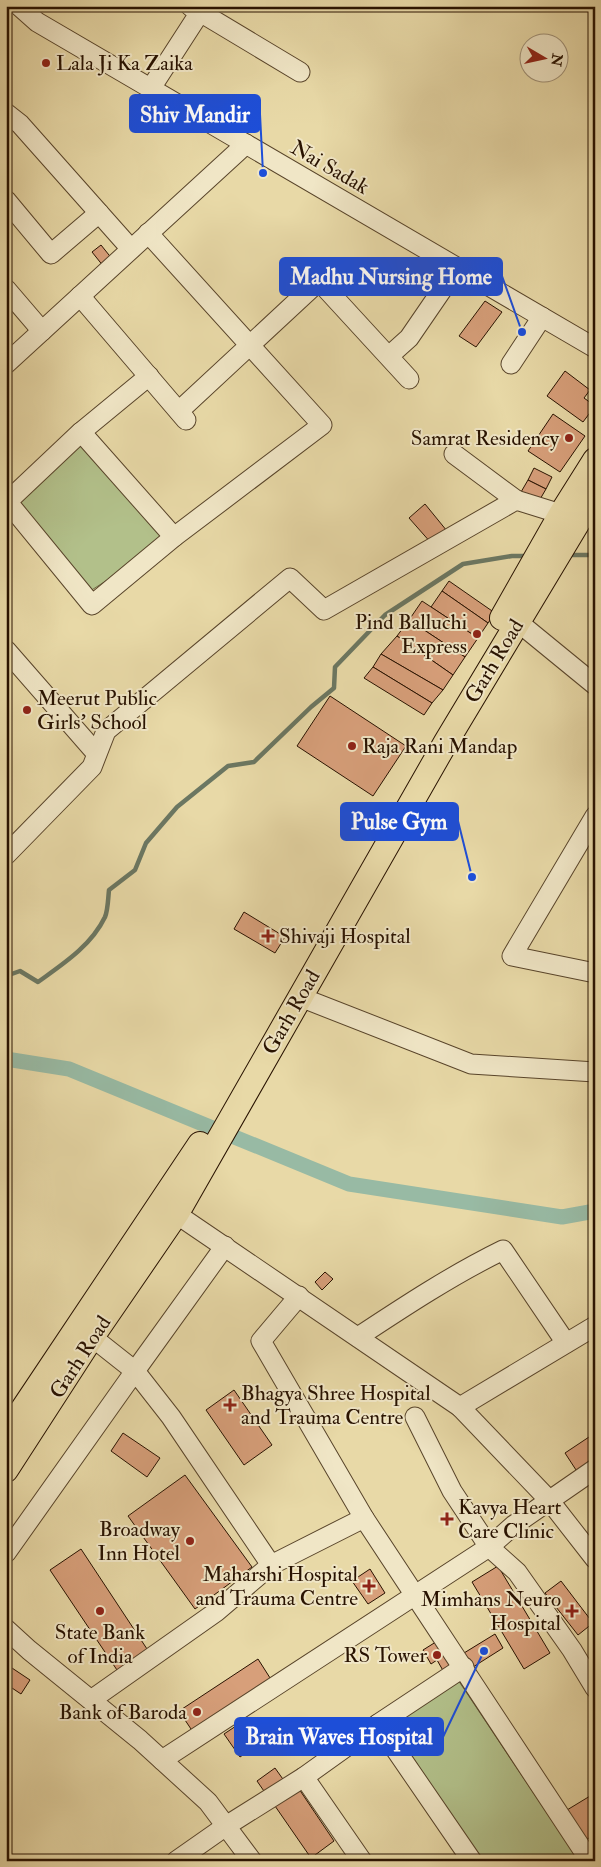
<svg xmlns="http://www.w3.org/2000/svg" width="601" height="1867" font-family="'IM FELL Double Pica',serif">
<rect width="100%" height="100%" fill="#e8d9a7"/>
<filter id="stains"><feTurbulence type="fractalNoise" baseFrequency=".004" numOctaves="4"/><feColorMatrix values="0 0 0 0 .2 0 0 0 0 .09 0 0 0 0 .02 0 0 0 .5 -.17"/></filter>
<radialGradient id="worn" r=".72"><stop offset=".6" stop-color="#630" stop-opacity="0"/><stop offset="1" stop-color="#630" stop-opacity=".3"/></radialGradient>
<g fill="#b2c08a" stroke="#6d6945">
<path d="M81,432L174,537L84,595L8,501Z"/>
<path d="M458,1680L579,1861H482L391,1725Z"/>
</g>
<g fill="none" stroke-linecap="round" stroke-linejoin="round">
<g stroke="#6b7762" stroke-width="4.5">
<path d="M566,555H595"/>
<path d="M6,976L20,971L38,982C63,964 91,946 105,917C108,910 108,899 109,890L135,870L146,843L177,807L228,766L254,762L311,707L334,688L335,667L385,615L463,564L512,556H528"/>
</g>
<path stroke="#98baa4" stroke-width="15" d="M6,1059L69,1069L349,1184L562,1217L595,1211"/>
</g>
<g fill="#d79f7a" stroke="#281200">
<path d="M101,245L113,260L104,267L92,252Z"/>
<path d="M485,301L502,312L476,347L459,336Z"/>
<path d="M565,371L590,390L584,398L595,406L583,422L547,396Z"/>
<path d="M553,414L585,436L560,472L528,451Z"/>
<path d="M534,468L552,477L546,489L528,480Z"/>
<path d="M528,480L546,489L539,501L521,492Z"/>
<path d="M425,504L447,531L432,544L409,518Z"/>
<path d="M449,581L495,613L488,623L442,591Z"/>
<path d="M442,591L488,623L478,638L431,607Z"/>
<path d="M422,601L478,638L465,657L409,620Z"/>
<path d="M409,620L465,657L453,675L397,636Z"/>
<path d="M397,636L453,675L443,690L381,654Z"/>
<path d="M381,654L443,690L432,703L373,667Z"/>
<path d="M373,667L432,703L424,715L364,678Z"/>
<path d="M330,696L406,746L373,796L297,746Z"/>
<path d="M244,912L285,937L275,953L234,929Z"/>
<path d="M325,1272L333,1279L322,1290L315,1282Z"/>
<path d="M234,1390L272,1445L244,1465L206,1410Z"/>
<path d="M123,1433L160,1458L147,1477L111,1451Z"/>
<path d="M589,1437L595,1446V1462L578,1473L565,1453Z"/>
<path d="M185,1475L252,1567L195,1609L128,1516Z"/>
<path d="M81,1549L149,1652L119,1673L50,1570Z"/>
<path d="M498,1566L550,1653L524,1669L472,1582Z"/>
<path d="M370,1569L385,1593L368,1604L352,1581Z"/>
<path d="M561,1581L593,1623L578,1635L545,1593Z"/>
<path d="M495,1634L503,1648L473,1667L464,1653Z"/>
<path d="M439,1640L456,1668L445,1674L437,1660L431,1664L423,1650Z"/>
<path d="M258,1659L272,1681L193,1732L179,1711Z"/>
<path d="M6,1664L30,1680L21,1694L6,1684Z"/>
<path d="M242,1722L257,1745L240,1757L224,1734Z"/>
<path d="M275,1768L285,1782L266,1794L257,1781Z"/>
<path d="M299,1789L334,1841L311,1858L275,1806Z"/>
<path d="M595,1793V1835L585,1840L567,1810Z"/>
</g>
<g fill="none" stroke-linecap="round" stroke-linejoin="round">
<defs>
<g id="minor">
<path d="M19,6L37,22L595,348"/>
<path d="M190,6L300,72"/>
<path d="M151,88L204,6"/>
<path d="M6,113L20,124L131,249"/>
<path d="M6,200L51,254L99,213"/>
<path d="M6,289L42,331"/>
<path d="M80,296L186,420"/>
<path d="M389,356L409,338L457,268"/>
<path d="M6,364L246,144"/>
<path d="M511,364L542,317"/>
<path d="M179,411L319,281L409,379"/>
<path d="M81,432L149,376"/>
<path d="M454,454L516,500"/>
<path d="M6,500L92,605L174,537L322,425L148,233"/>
<path d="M8,501L81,432L174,537"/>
<path d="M518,622L595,685"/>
<path d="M6,650L96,753"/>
<path d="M595,816L512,956L595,973"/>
<path d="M6,855L92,767L106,731L290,578L324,610L516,500L561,514L574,515"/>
<path d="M300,997L471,1064L595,1072"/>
<path d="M166,1207L460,1407L549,1500L595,1559"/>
<path d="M299,1296L261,1341L364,1518L590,1861"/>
<path d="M92,1337L135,1371L225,1246"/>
<path d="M358,1337C405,1306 452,1275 503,1250L566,1343"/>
<path d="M460,1407L595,1326"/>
<path d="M415,1417L452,1491L489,1547L517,1572L572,1650L595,1688"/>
<path d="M6,1553L135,1371L171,1417L271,1565"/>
<path d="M6,1629L29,1650L140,1740L208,1802L252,1861"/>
<path d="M91,1700L216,1612L271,1565L364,1518"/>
<path d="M378,1724L472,1861"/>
<path d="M162,1760L489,1547L514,1525L595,1469"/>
<path d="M304,1777L362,1861"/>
<path d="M176,1861L226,1826L304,1777L378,1724L464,1667"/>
</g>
<g id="major">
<path d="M502,618L561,514L595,460"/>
<path d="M6,1434L200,1144"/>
<path d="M6,1470L92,1337L177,1213L446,742L595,494"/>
</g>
</defs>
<use href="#minor" stroke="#58442a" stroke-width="21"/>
<use href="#major" stroke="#281200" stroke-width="26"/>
<use href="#minor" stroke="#f0e6c6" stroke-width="19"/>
<use href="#major" stroke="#e8d9a7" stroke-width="24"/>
</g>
<g fill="#8f2418" stroke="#f0e6c6" stroke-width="2">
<circle cx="46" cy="63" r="5"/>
<circle cx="569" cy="438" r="5"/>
<circle cx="477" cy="634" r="5"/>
<circle cx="27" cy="710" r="5"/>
<circle cx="352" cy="746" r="5"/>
<path d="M265.5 928.5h5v5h5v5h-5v5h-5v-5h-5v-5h5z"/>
<path d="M227.5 1397.5h5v5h5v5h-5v5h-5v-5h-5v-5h5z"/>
<path d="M444.5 1511.5h5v5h5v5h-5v5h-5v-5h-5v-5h5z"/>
<circle cx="190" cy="1541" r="5"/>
<path d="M366.5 1578.5h5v5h5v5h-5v5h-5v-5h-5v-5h5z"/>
<circle cx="100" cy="1611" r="5"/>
<path d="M569.5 1603.5h5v5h5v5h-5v5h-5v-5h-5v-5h5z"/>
<circle cx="437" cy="1655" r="5"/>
<circle cx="197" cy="1712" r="5"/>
</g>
<g text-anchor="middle" stroke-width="4" stroke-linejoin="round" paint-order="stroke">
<g font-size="21" fill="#281200" stroke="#f0e6c6" text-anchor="end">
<text x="56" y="70" text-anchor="start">Lala Ji Ka Zaika</text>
<text x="559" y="445">Samrat Residency</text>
<text x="467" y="629">Pind Balluchi<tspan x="467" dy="24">Express</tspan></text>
<text x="37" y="705" text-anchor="start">Meerut Public<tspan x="37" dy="24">Girls' School</tspan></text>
<text x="362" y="753" text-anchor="start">Raja Rani Mandap</text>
<text x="279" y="943" text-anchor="start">Shivaji Hospital</text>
<text x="241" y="1400" text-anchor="start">Bhagya Shree Hospital<tspan x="241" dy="24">and Trauma Centre</tspan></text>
<text x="458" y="1514" text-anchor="start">Kavya Heart<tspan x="458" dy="24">Care Clinic</tspan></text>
<text x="180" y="1536">Broadway<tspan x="180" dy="24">Inn Hotel</tspan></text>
<text x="358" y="1581">Maharshi Hospital<tspan x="358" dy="24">and Trauma Centre</tspan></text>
<text x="561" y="1606">Mimhans Neuro<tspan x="561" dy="24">Hospital</tspan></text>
<text x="100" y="1639" text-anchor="middle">State Bank<tspan x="100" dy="24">of India</tspan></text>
<text x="427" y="1662">RS Tower</text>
<text x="187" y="1719">Bank of Baroda</text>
</g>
<g font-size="21" fill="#281200" stroke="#f0e6c6">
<text transform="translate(330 167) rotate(30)" y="7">Nai Sadak</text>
<text transform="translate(494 661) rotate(-59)" y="7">Garh Road</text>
<text transform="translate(291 1012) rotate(-60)" y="7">Garh Road</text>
<text transform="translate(80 1357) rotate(-57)" y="7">Garh Road</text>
</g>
</g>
<path fill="none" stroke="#1d4ed8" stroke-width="2" d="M263 173L260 114M522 332L502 276M472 877L458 821M484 1651L443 1737"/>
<g fill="#1d4ed8" stroke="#f0e6c6" stroke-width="2">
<circle cx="263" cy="173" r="5"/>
<circle cx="522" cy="332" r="5"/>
<circle cx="472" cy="877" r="5"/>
<circle cx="484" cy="1651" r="5"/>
</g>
<g fill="#1d4ed8" stroke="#1d4ed8" stroke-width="2">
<rect x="130" y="95" width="130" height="37" rx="5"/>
<rect x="280" y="258" width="222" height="37" rx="5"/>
<rect x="341" y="803" width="117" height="37" rx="5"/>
<rect x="235" y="1718" width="208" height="37" rx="5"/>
</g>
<g font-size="22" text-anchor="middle" font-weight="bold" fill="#fff">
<text x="195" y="122">Shiv Mandir</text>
<text x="391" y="284">Madhu Nursing Home</text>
<text x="399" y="829">Pulse Gym</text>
<text x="339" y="1744">Brain Waves Hospital</text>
</g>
<rect width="601" height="1867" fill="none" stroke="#e8d9a7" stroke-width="25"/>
<rect x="8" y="8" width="586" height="1852" fill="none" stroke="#281200" stroke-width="2.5"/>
<rect x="12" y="12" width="576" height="1842" fill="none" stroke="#281200"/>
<g transform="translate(544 58) rotate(99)"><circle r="24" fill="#f0e6c6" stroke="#a09177"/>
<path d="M0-4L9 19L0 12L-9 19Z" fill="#8f2418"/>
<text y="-8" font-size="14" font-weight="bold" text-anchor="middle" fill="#281200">N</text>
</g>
<rect width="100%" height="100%" filter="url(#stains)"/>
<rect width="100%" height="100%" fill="url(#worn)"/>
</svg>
